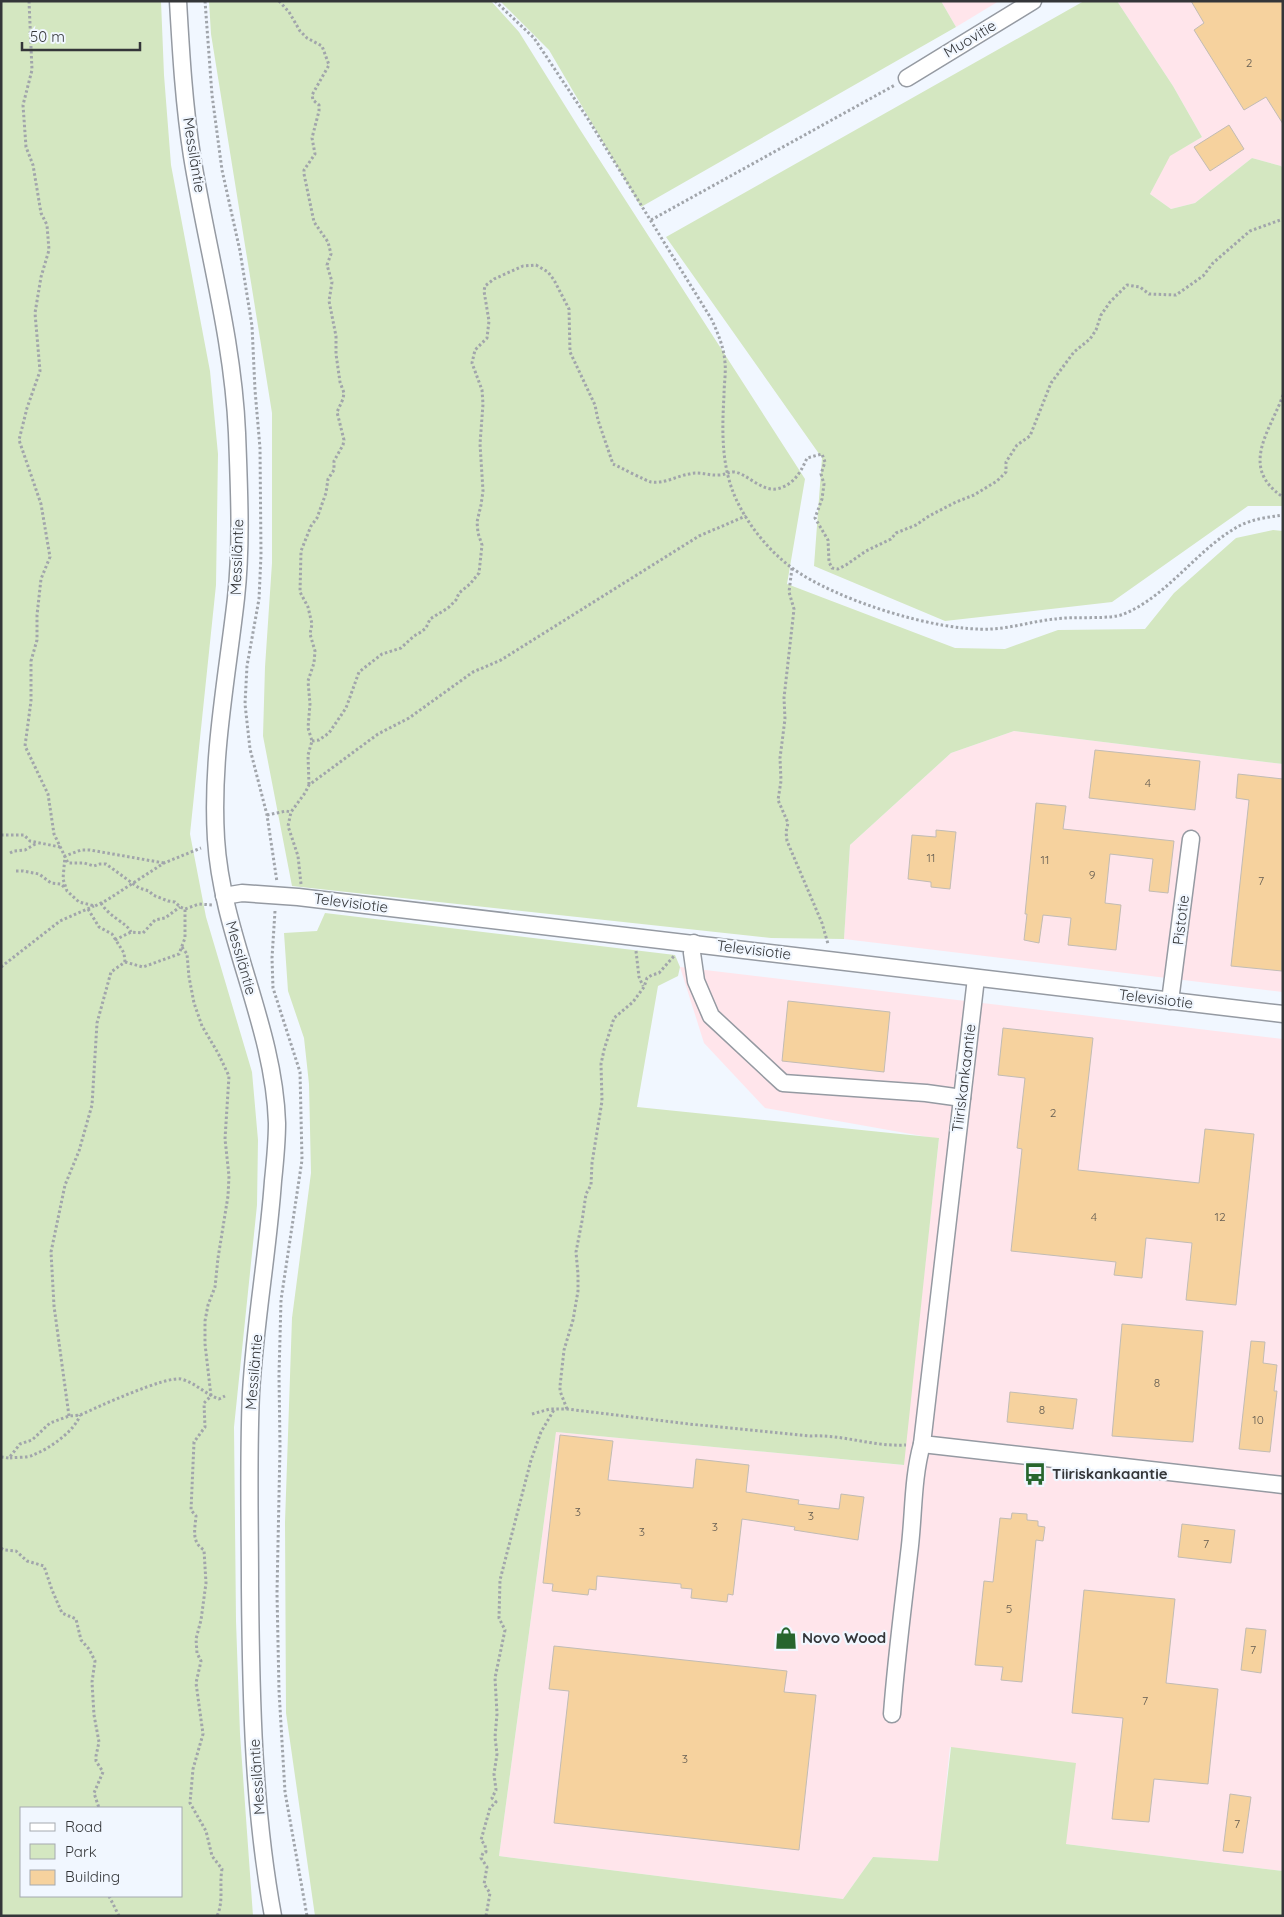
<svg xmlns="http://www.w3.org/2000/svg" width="1284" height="1917" font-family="Quicksand,sans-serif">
<rect width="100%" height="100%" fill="#f1f7ff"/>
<g fill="#ffe5eb">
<path d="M941,1H999L956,27Z"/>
<path d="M1117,1H1283V169L1281,166L1252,158L1195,203L1171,209L1150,194L1169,156L1202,137L1173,86Z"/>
<path d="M1014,731L1283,764V992L844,939L850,845L951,753Z"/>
<path d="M680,967L1283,1039V1871L1066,1844L950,1747L938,1862L873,1857L843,1899L499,1856L556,1432L903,1465L939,1139L765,1108L704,1043Z"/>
</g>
<g fill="#d4e7c1" fill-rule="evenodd">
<path d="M1,1H161L164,75L171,165L210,371L218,454L216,585L190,834L206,917L252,1072L258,1140L257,1205L234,1427L236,1621L240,1734L253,1916H1ZM181,1808V1896H21V1808Z"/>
<path d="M209,1H491L519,32L579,128L805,479L787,584L955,648L1005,649L1058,630L1145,629L1174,593L1236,538L1273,530L1283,531V764L1014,731L951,753L850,845L844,939L771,938L292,886L263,736L265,667L272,563V413L211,34Z"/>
<path d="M500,1H941L956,27L641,207L549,50Z"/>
<path d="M1084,1H1117L1173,86L1202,137L1170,156L1150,194L1171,209L1195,203L1252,158L1281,166L1283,169V506H1248L1112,602L945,621L814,566L822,458L666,237Z"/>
<path d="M325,913L675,955L680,967L678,976L658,986L637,1107L939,1138L904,1465L556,1432L499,1856L843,1899L873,1857L938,1861L951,1747L1076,1763L1066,1844L1283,1871V1916H315L286,1713L285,1522L292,1318L311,1173L309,1084L304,1038L288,991L284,933L317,931Z"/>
</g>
<g fill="#f6d29e" stroke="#c2bcb4">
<path d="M1191,1H1283V124L1266,97L1244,110L1194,30L1204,23Z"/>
<path d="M1229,125L1244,149L1210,171L1194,147Z"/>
<path d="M1095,750L1200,761L1195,810L1089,798Z"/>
<path d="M1238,774L1283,779L1282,971L1231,966L1249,800L1236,798Z"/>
<path d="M1036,803L1066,806L1063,829L1174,841L1168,893L1149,891L1153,859L1110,854L1105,903L1121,905L1116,950L1068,945L1071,918L1043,915L1039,943L1024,940L1027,914H1025Z"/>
<path d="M936,830L956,832L950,889L931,887V882L908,879L912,835L936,837Z"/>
<path d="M788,1001L890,1012L884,1072L782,1061Z"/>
<path d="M1003,1028L1093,1038L1078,1170L1199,1183L1205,1129L1254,1134L1236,1305L1186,1300L1192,1243L1146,1238L1142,1278L1114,1275L1116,1262L1011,1251L1022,1149L1017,1148L1025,1078L998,1075Z"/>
<path d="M1122,1324L1203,1331L1193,1442L1112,1436Z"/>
<path d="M1251,1341L1265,1342L1263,1363L1277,1365L1274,1391H1277L1270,1452L1239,1449Z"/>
<path d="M1010,1392L1077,1399L1073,1429L1007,1422Z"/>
<path d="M560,1435L613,1441L608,1480L693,1488L696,1459L749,1465L746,1492L799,1500L798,1504L839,1509L841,1494L864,1497L858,1540L794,1530L795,1527L742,1519L733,1595L728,1594L727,1602L691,1598L692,1589L681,1588V1584L597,1576L596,1590L589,1589L588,1595L552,1591L553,1584L543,1583Z"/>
<path d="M1012,1513L1027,1514V1520L1038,1521V1526L1045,1527L1043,1541L1036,1540L1022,1682L1001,1680L1003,1667L975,1665L984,1581L993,1582L1000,1518L1011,1519Z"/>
<path d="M1182,1524L1235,1530L1231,1563L1178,1557Z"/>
<path d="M1084,1590L1175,1599L1166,1683L1218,1689L1208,1784L1154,1779L1149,1822L1112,1819L1123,1718L1072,1713Z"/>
<path d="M1246,1628L1266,1630L1261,1673L1241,1670Z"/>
<path d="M554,1646L787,1671L784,1692L816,1695L799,1850L554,1823L569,1691L549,1689Z"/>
<path d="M1230,1794L1251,1797L1243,1853L1223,1851Z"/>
</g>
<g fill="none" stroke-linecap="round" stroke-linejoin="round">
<defs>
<g id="minor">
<path d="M178,1C181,53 184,105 192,156C207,249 233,339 237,433C239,488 242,543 236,598C227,678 211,758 216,839C222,936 274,1025 277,1123C277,1142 275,1162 273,1181C268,1252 255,1322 251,1393C248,1458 250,1523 250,1587C251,1697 253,1808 273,1916"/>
<path d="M907,78L1033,1"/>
<path d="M224,896L242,893L298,897L1283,1014"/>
<path d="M694,943L692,953L696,981L711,1016L783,1083L926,1093L962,1098"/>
<path d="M976,978L922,1444L1283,1485"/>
<path d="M1170,1001L1191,839"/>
<path d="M892,1714C896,1660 903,1607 909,1554C914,1517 912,1480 922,1444"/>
</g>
</defs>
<use href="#minor" stroke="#959aa2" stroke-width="19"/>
<g stroke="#a1a5ab" stroke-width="3" stroke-dasharray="2.5 2.5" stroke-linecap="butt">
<path d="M29,1L32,70L23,105L26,147L33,165L41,213L47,225L49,250L41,277L35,313L40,371L27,408L19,440L41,504L50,557L41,579L37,615V640L31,661V701L25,746L48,794L54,834L68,863H84L94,866L100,864H106L139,888L149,891L153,895L168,901L175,902L180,907L185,909L199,904L212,905"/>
<path d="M205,1L212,95L222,170L240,251L252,326L255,390L260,448L261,555L259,599L247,666L245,704L250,749L267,815L277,882"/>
<path d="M279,1L289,12L300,31L307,38L322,46L329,65L312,95L313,100L319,105V111L312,138L315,154L304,170V174L314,222L328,242L331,254L327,265L332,282L329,301L336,336V354L340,382L344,393L343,399L337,412L344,440L343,445L334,461V470L328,479L326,493L317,518L311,526L301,551L300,592L308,607L312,624L310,634L315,651L314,663L308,681L310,704L308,728L312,741L308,755L309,785"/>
<path d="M495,1L534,38L588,119L712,320C718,334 724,347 725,363C726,373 724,385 724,395C722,431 721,466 736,499C748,525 769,551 792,568C836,600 937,632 991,629C1012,628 1034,621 1055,619C1073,616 1110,620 1124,614C1169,595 1197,549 1239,526C1252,519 1269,517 1283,515"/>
<path d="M651,220L895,85"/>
<path d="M1283,395C1271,430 1238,467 1283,497"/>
<path d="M792,568L789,592L794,609L784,698L785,719L780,758L781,781L778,800L788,823L786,832L787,841L822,923L828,944"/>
<path d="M312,741L319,740L329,733L346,708L359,672L382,654L401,648L414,636L421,632L426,628L430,619L448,608L456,600L459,593L470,584L479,573L482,545L478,533L477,522L481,505L483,491L480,444L483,404L482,390L472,363L475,350L487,338L489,321L484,291L485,286L494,279L523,266L536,265L548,272L554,280L569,309L570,352L595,405L598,420L613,464C620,467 646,481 651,482C664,484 677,476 689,474C700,471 709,476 719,475C725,475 728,472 734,472C746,473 761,491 776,489C793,486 801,472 807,458L822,454L825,462L821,474L824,484L822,499L815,518L828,540L829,562L832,568L838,569L846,565L866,551L891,539L896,533L916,525L929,516L956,502L974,495L997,481L1006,472V462L1017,445L1030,436L1051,383L1074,352L1090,339L1096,330L1101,315L1110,302L1127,285L1140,287L1149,294L1176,295L1203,276L1213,263L1250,231L1283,219"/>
<path d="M267,815L286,811L291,812"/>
<path d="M1,835H24L30,841L60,847"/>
<path d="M10,853L14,851L25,850L37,843"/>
<path d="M164,863L90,850H81L65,856L63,879L67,891L79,902L95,906L107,900L164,863L201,848"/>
<path d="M16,871H23L39,874L51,883L61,884L65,888"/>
<path d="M301,884L298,856L288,826L291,812L305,793L309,785L378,734L409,718L473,672L501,660L699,536L746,516"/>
<path d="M101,903C109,917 127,923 131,932"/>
<path d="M88,909L99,927L112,934L124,953L125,962"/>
<path d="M275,911L272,958L273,988L300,1072L302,1160L281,1300L279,1375L280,1447L277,1593L279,1691L285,1792L307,1916"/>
<path d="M115,940L131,932L143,933L155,920L165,918L180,907"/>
<path d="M182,947L187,954L189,977L194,1003L202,1026L218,1053L229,1076L225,1139L229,1176L228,1196L218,1258L215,1287L208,1305L205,1321V1344L211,1396L204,1403L205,1427L194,1442L191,1510L196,1516C195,1529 191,1542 204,1550L206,1583L201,1620L196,1639L197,1653L201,1661L196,1683L203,1734L193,1769L190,1803L206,1831L212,1856L222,1869C219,1885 224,1901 217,1916"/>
<path d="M636,951L639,977L643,986"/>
<path d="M125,962L143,967L179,954L185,938V909"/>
<path d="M1,967L60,921L94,906"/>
<path d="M567,1409L560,1391V1386L564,1350L573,1320L578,1291V1274L576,1252L582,1221L586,1194L591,1185L592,1163L602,1101L601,1064L604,1050L614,1018L633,1002L644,987L647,978L652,975L659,973L674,956"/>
<path d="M532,1414L550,1409H567L689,1424L810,1436C842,1434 873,1447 906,1445"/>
<path d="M69,1416L54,1306L51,1252L65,1185L79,1151L92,1105L97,1023L111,972L125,962"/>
<path d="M1,1457L9,1458L20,1444L32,1440L50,1423L69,1416L80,1415C98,1407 165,1376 181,1379C196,1383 205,1394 219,1399L225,1396"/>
<path d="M10,1458C17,1457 27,1458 33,1455C49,1449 75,1431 80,1415"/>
<path d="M1,1548L4,1550L16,1551L27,1561L44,1566L52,1590L62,1613L76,1619L81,1640L89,1649L95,1661L92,1682L94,1715L99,1742L96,1756V1761L103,1772L94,1793L99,1808"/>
<path d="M109,1896L119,1916"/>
<path d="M486,1916L490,1893L484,1884L487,1867L481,1858L483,1853L486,1852L485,1845L481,1840L490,1808L496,1802L492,1798L496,1790L494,1774L497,1754L495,1737L497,1714L495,1678L505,1630L499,1618L500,1580L531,1460L541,1432L555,1408"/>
</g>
<use href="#minor" stroke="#fff" stroke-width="16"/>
</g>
<defs>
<symbol id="bus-bare" viewBox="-9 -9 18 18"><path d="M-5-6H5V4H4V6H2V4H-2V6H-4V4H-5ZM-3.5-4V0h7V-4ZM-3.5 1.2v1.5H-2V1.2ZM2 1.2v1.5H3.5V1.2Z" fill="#27652d" stroke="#f1f7ff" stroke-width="2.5" paint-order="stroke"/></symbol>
<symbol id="shop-bare" viewBox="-9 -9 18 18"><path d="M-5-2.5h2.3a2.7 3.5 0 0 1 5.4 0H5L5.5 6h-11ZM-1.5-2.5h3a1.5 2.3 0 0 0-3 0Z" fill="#27652d" stroke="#f1f7ff" stroke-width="2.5" paint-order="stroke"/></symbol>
</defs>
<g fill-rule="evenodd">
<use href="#bus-bare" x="1019" y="1458" width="32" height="32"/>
<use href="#shop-bare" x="770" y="1622" width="32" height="32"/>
</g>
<g text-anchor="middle" stroke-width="4.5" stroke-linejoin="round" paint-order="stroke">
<g font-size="12" fill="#645d52">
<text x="1249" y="67">2</text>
<text x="1148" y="787">4</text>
<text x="931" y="862">11</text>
<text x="1045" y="864">11</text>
<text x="1092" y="879">9</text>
<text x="1261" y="885">7</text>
<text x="1053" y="1117">2</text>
<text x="1094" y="1221">4</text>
<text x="1220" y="1221">12</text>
<text x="1157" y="1387">8</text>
<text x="1042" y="1414">8</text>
<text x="1258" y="1424">10</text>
<text x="578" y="1516">3</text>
<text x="811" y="1520">3</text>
<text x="715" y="1531">3</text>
<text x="642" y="1536">3</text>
<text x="1206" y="1548">7</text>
<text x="1009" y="1613">5</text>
<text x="1253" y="1654">7</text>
<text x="1145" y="1705">7</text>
<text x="685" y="1763">3</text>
<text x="1237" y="1828">7</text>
</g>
<g font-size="15" fill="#343639" stroke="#f1f7ff">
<text transform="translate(970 39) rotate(-31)" y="5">Muovitie</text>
<text transform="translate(194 155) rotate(81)" y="5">Messiläntie</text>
<text transform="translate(237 557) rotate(-88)" y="5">Messiläntie</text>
<text transform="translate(351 903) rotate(7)" y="5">Televisiotie</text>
<text transform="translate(1181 920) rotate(-83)" y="5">Pistotie</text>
<text transform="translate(754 950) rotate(7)" y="5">Televisiotie</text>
<text transform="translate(241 958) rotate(74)" y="5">Messiläntie</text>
<text transform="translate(1156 999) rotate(7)" y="5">Televisiotie</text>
<text transform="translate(964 1078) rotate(-83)" y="5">Tiiriskankaantie</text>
<text transform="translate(254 1372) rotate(-85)" y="5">Messiläntie</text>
<text transform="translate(257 1777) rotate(-94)" y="5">Messiläntie</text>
</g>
<g font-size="15" font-weight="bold" fill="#343639" stroke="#f1f7ff" text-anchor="start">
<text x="1052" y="1479">Tiiriskankaantie</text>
<text x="802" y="1643">Novo Wood</text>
</g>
</g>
<rect width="1284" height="1917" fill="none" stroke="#343639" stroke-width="5"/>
<rect x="20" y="1807" width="162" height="90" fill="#f1f7ff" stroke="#a5aab0"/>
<rect x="30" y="1823" width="25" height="8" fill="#ffffff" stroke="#a5aab0"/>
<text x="65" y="1832" font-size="15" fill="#343639">Road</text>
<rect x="30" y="1844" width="25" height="15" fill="#d4e7c1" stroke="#a5aab0"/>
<text x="65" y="1857" font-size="15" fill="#343639">Park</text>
<rect x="30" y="1870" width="25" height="15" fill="#f6d29e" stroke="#a5aab0"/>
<text x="65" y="1882" font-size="15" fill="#343639">Building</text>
<path d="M22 42v8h118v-8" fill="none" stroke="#343639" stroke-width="2.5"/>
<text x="30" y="42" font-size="15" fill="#343639" stroke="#f1f7ff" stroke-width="4" paint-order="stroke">50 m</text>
</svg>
